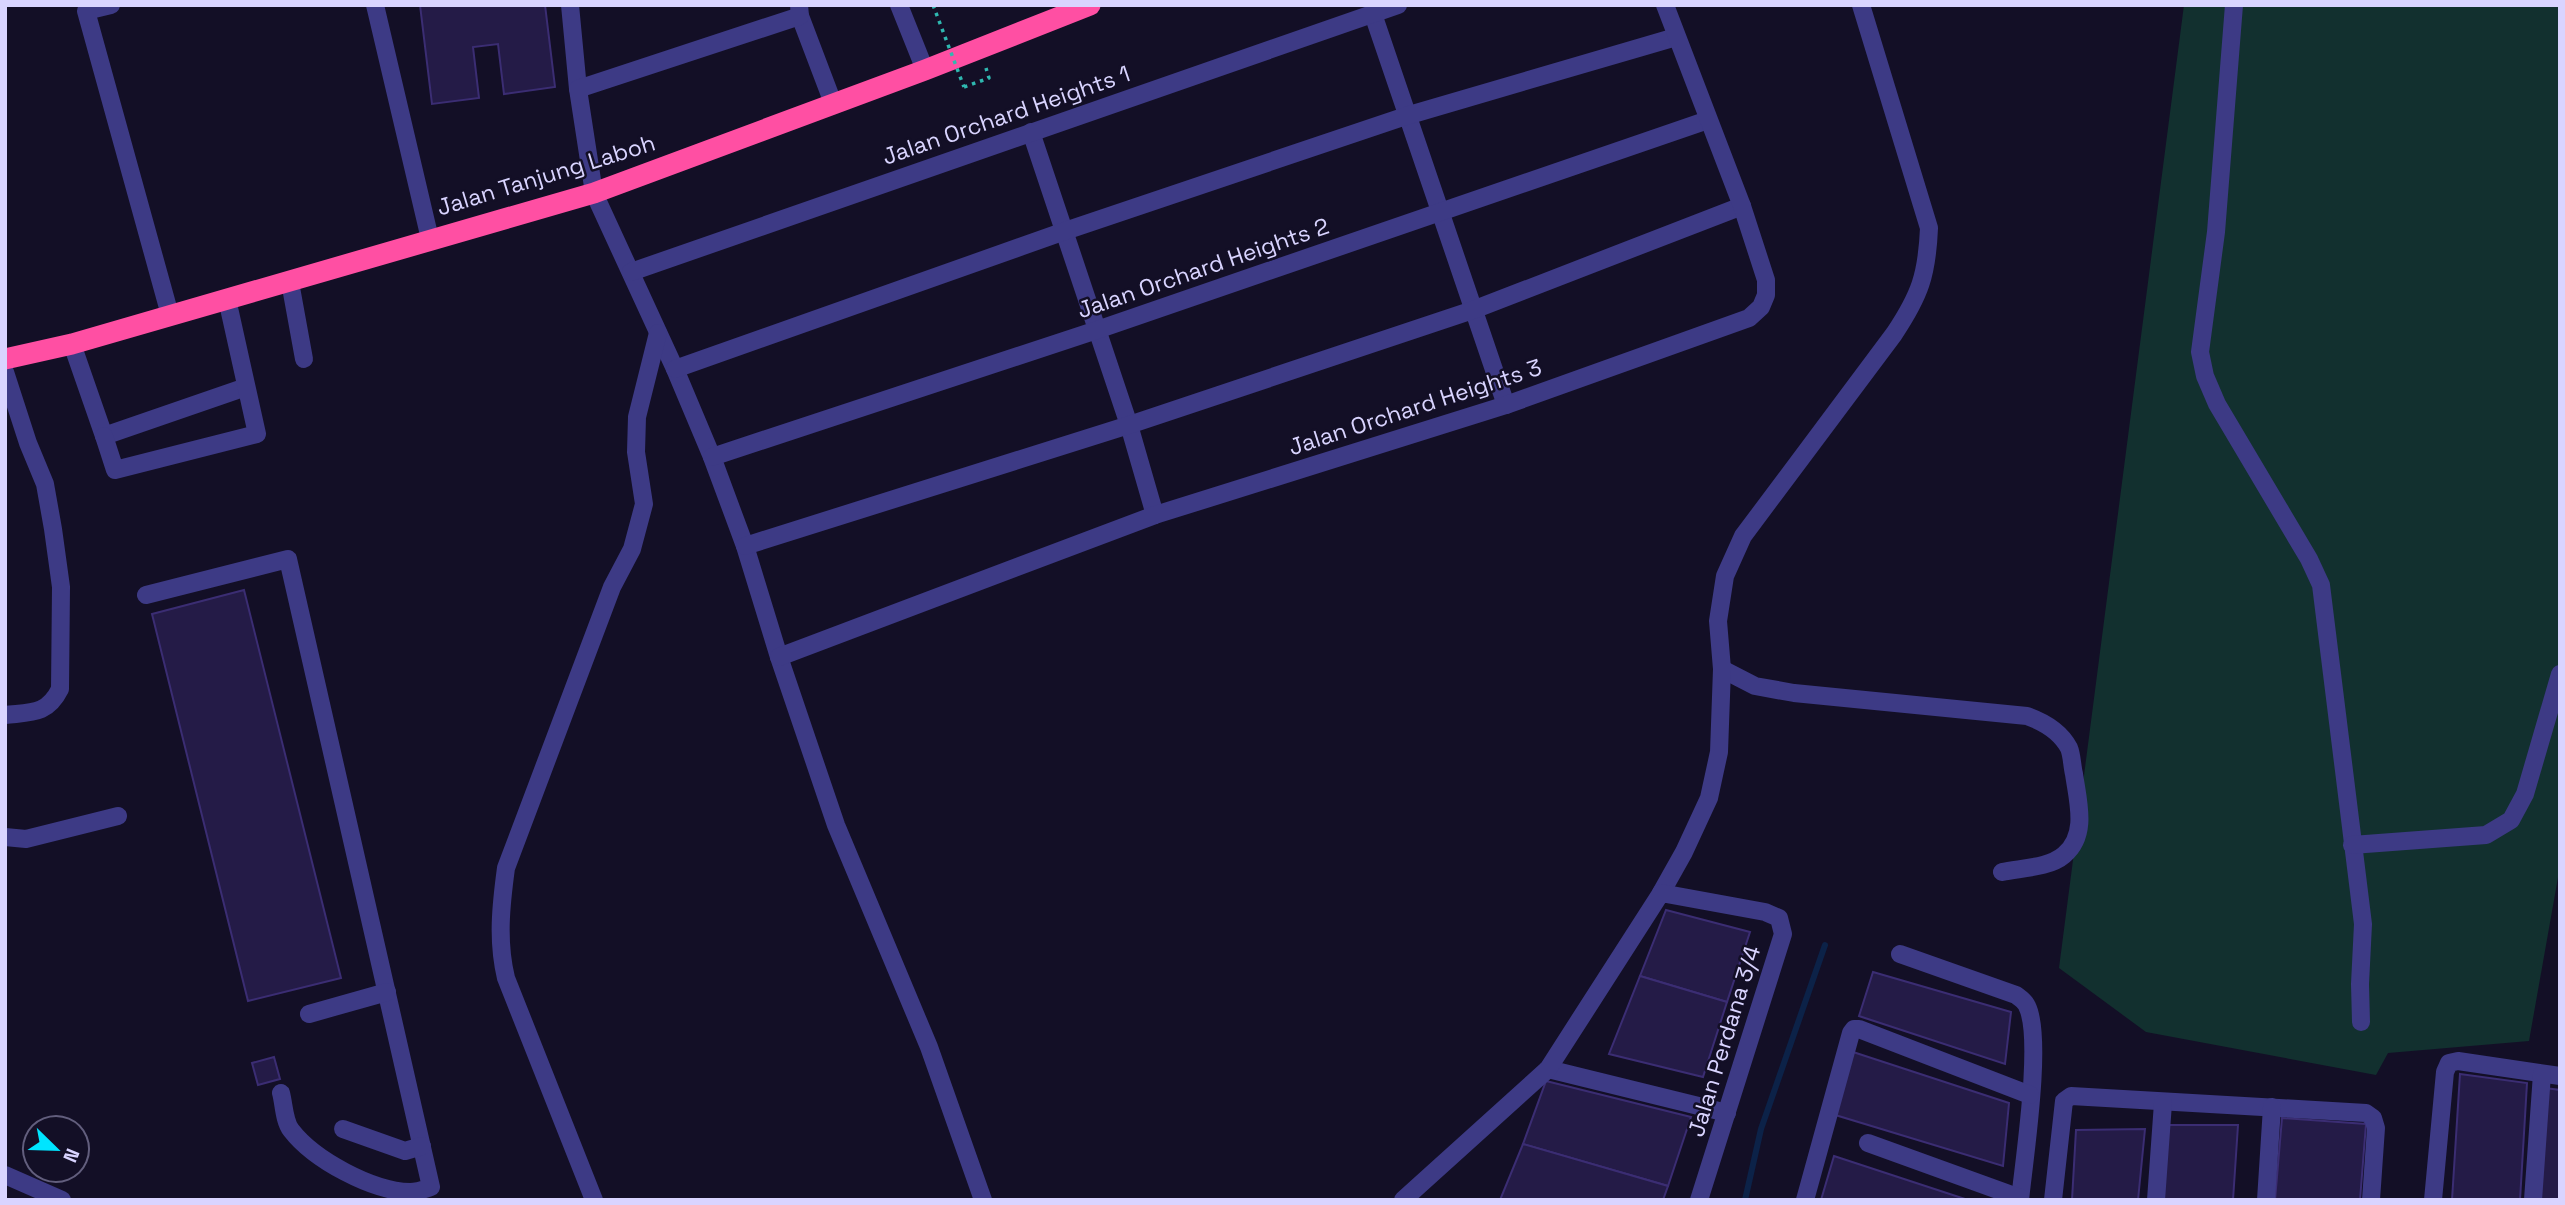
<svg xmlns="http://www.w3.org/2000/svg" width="2565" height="1205" font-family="'Space Grotesk',sans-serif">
<rect width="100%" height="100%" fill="#130f26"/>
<path fill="#12302f" d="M2184,5H2560V866L2529,1041L2388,1053L2376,1075L2146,1032L2059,968Z"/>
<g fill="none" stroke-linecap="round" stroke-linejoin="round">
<path stroke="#0c2248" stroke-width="6" d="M1745,1200L1761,1129L1825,945"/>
</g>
<g fill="#241b47" stroke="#3b2d73" stroke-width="2">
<path d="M420,5H545L555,87L504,94L498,44L473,47L479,98L432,104Z"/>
<path d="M244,590L341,978L248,1001L152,614Z"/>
<path d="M1666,910L1750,932L1727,1002L1640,976Z"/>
<path d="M1873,972L2011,1012L2005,1064L1859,1016Z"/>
<path d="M1640,976L1727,1002L1703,1077L1609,1054Z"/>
<path d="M1850,1051L2009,1103L2003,1166L1832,1114Z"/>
<path d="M274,1057L280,1079L258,1085L252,1063Z"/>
<path d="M2460,1074L2527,1083L2520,1200H2452Z"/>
<path d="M1546,1081L1691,1117L1668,1186L1523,1144Z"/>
<path d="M2545,1088L2560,1090V1200H2538Z"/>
<path d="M2282,1118L2366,1124L2360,1200H2275Z"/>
<path d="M2169,1125H2238L2233,1200H2162Z"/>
<path d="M2145,1129L2138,1200H2072L2076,1130Z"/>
<path d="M1523,1144L1668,1186L1663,1200H1500Z"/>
<path d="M1834,1156L1968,1200H1821Z"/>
</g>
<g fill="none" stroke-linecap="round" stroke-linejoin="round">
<path stroke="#2fb8b0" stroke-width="3.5" stroke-dasharray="3.5 5" stroke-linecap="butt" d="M964,87L989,78L986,68"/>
<g stroke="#3d3a85" stroke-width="18">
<path d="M111,5L86,11L170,315"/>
<path d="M375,5L430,239"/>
<path d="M570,5L578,89"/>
<path d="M799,5L800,16L833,103"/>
<path d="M899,5L925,70"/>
<path d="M2234,5L2216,232L2200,352L2205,376L2217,404L2309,559L2321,585L2363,924L2360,984L2361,1022"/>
<path d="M1373,14L1506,405"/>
<path d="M800,16L578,89L594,193L675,369L712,457L745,546L779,657L836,825L929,1047L983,1200"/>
<path d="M1031,132L1129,425L1155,515"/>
<path d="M631,272L1398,5"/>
<path d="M290,282L304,359"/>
<path d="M72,344L104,436L246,387"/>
<path d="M675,369L1065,231L1406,116L1676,37"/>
<path d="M5,372L28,443L45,484L53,529L61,587L60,689C47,715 31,712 5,715"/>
<path d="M104,436L115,470L257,434L227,299"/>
<path d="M712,457L1097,330L1708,120"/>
<path d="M745,546L1129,425L1473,310L1742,206"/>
<path d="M146,595L288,559L431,1187C425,1189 417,1192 410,1192C372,1191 314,1160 291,1130C284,1121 284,1104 281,1093"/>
<path d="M779,657L1155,515L1506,405L1749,318L1761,307L1766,295V280L1742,206L1665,5"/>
<path d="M1722,669L1755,686L1794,693L2027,716C2044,722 2060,731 2069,748C2072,755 2072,766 2074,774C2078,802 2088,835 2064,855C2049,868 2020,868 2002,872"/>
<path d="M5,837L26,839L118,816"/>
<path d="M2352,845L2486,835L2511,820L2525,794L2560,674"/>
<path d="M1661,893L1684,852L1709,798L1719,752L1722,669L1718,621L1725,576L1743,536L1894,334C1920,295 1927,275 1929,228L1861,5"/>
<path d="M1900,954L2016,995C2020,998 2025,1001 2027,1006C2043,1038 2024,1160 2020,1200"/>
<path d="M309,1014L387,992"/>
<path d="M1548,1069L1727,1113"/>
<path d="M343,1129L405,1151L422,1146"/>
<path d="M1868,1143L2020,1198"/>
<path d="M5,1175L62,1200"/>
<path d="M594,1200L506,978C497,941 501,905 506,868L612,587L632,549L644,504L636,452L637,417L658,333"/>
<path d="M1403,1200L1548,1069L1661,893L1765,912L1779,918L1783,934L1699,1200"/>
<path d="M1805,1200L1851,1033L1854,1029H1859L2030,1095"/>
<path d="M2053,1200L2064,1101L2071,1096L2366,1113L2373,1118L2376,1128L2371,1200"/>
<path d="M2156,1200L2163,1103"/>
<path d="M2266,1200L2272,1107"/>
<path d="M2433,1200L2445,1072L2449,1063L2458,1061L2560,1076"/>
<path d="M2533,1200L2542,1074"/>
</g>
<path stroke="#ff4fa3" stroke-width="21" d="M5,359L72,344L594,193L925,70L1090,5"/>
<path stroke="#2fb8b0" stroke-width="3.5" stroke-dasharray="3.5 5" stroke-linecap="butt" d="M933,5L964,87"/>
</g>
<g text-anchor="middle" stroke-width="5" stroke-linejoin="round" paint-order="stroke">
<g font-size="23" fill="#d9d4ff" stroke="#130f26">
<text transform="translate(1006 115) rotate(-19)" y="8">Jalan Orchard Heights 1</text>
<text transform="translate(546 175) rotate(-17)" y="8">Jalan Tanjung Laboh</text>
<text transform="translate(1203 268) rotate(-19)" y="8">Jalan Orchard Heights 2</text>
<text transform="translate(1415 407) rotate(-18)" y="8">Jalan Orchard Heights 3</text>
<text transform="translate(1724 1041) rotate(-73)" y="8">Jalan Perdana 3/4</text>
</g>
</g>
<rect width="2565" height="1205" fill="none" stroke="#d9d4ff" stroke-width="14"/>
<g transform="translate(56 1149) rotate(113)"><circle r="33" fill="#130f26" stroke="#625e7d" stroke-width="2"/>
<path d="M0-5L12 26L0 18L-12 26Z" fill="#00e5ff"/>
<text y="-10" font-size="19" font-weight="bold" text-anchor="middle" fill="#d9d4ff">N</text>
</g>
</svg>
